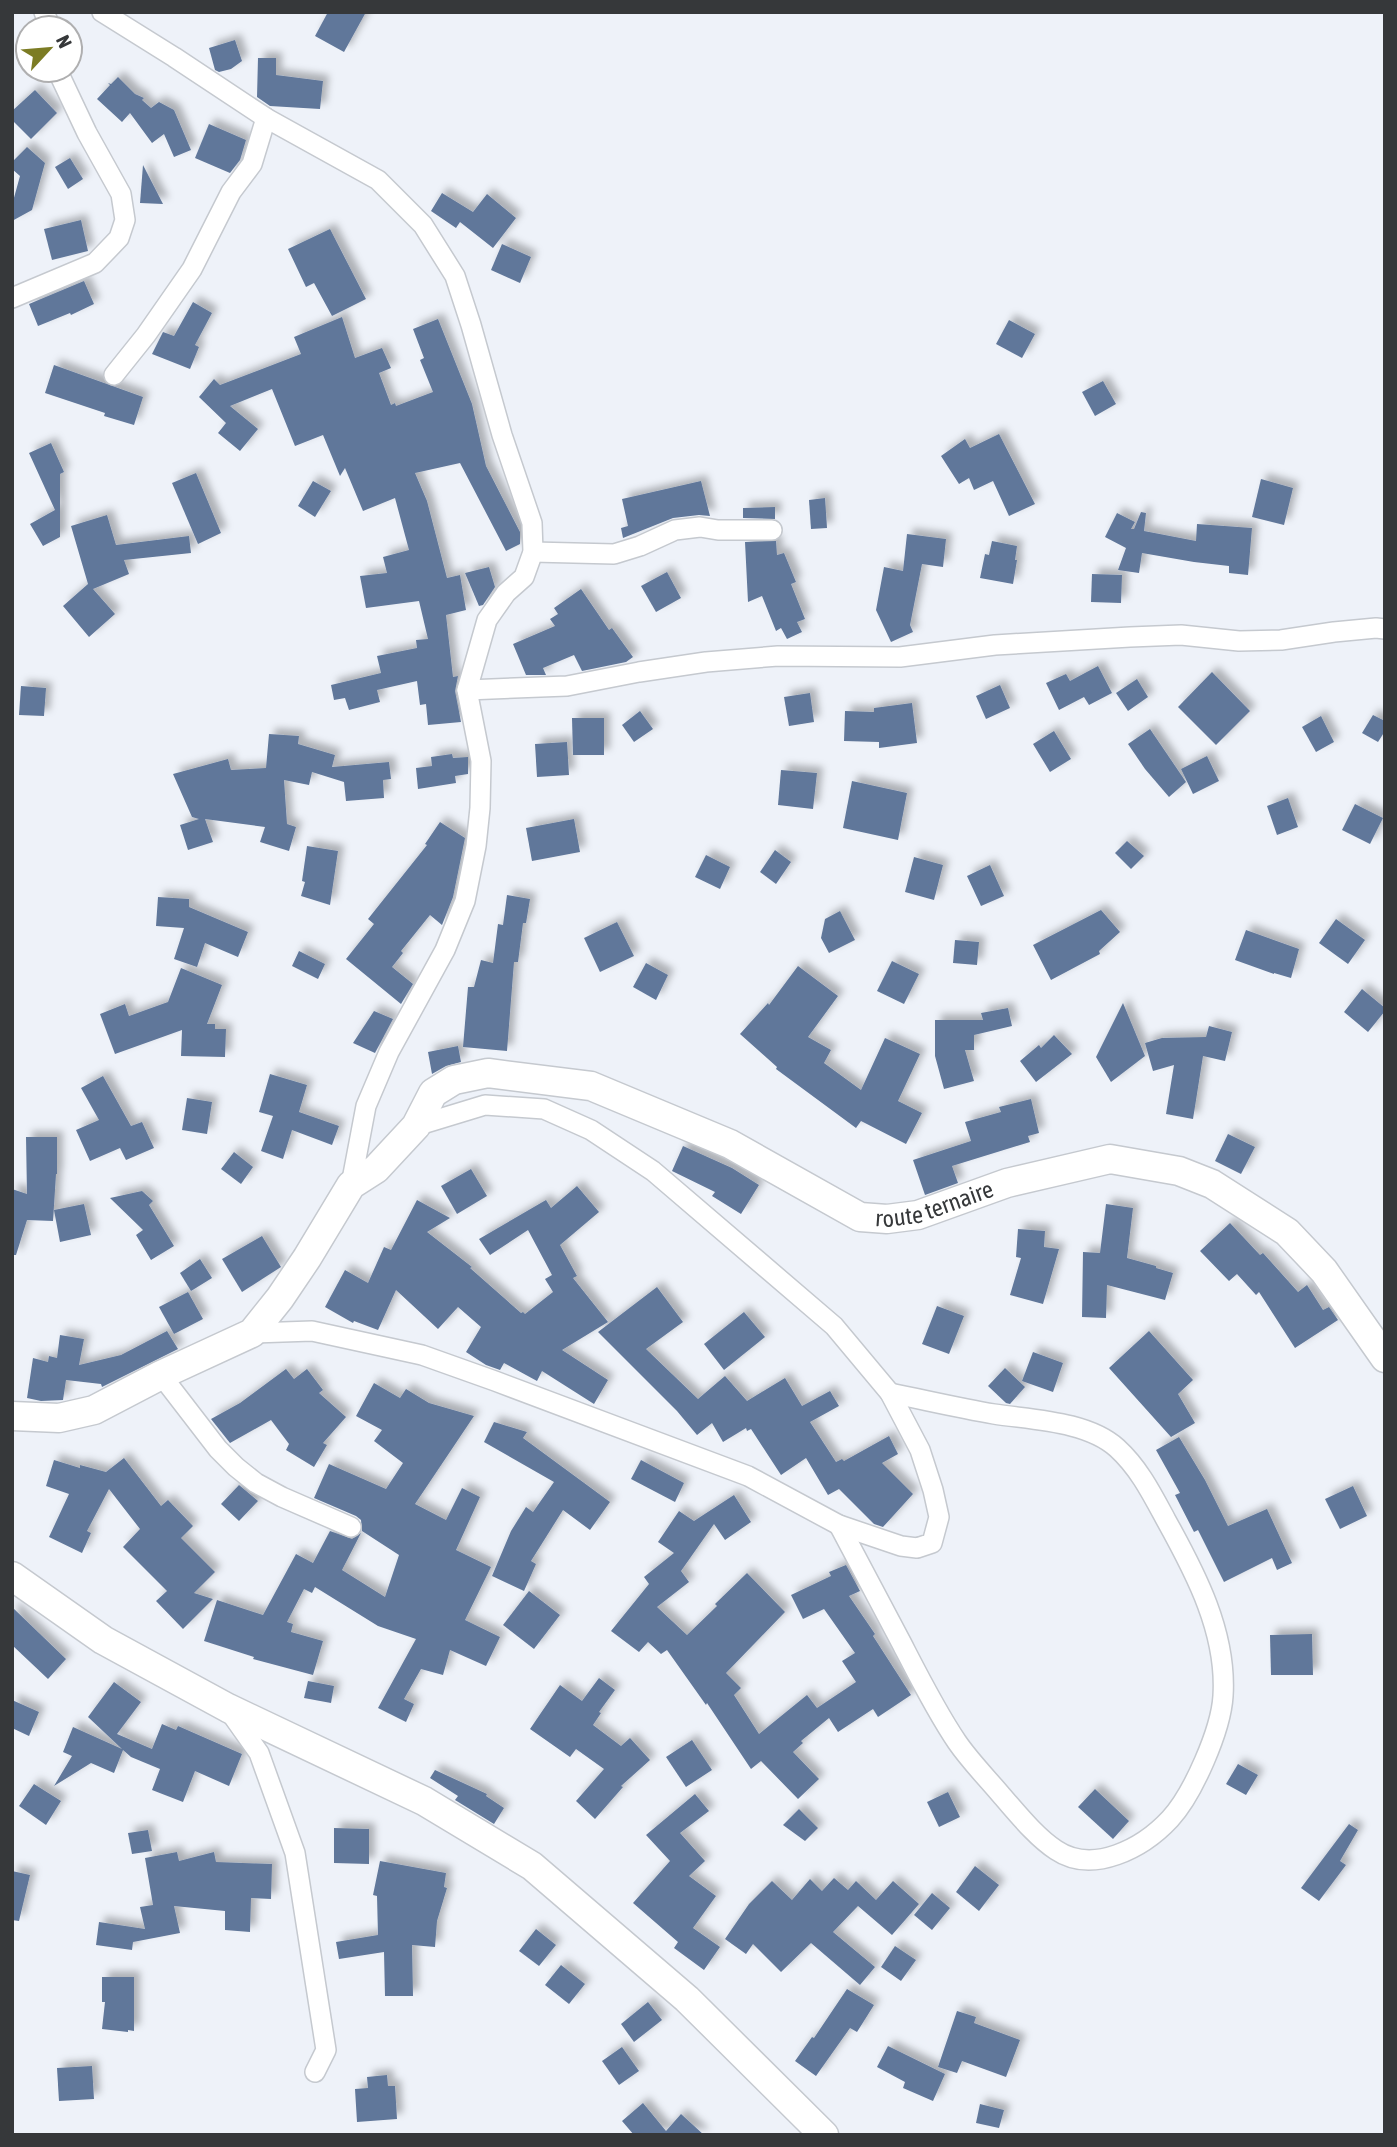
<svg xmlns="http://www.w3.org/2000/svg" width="1397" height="2147" font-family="'Asap Condensed',sans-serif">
<defs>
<filter id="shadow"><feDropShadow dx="6" dy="-6" stdDeviation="3.5" flood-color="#0004"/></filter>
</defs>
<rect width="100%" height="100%" fill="#eef2f9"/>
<g fill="#60779a" filter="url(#shadow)">
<path d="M328,12H366L344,52L315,36Z"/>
<path d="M235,40L242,61L231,69L219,72L215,70L209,48Z"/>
<path d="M258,58H276V75L323,81L320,109L270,106L257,97Z"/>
<path d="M118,77L135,94L144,98L142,100L151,108L159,102L174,110L191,150L174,157L164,134L152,143L130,113L122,122L97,99L110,85L108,83L111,84Z"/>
<path d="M35,90L57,113L31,139L12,120V111Z"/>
<path d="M209,124L246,140L240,160L230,173L195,158Z"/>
<path d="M27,147L45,163L32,210L12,221V205L20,176L12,169V162Z"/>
<path d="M70,158L83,179L68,189L55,167Z"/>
<path d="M143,165L163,204L140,203Z"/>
<path d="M442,193L473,212L487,194L516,218L493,248L460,222L456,228L431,211Z"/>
<path d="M81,220L88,251L52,260L44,229Z"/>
<path d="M330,229L366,299L332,316L314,283L306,287L288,249Z"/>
<path d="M502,244L531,257L520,283L491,270Z"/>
<path d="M84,281L94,304L71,315L70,313L38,326L29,304Z"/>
<path d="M193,302L212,313L195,345L199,347L190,369L152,354L163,332L174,336Z"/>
<path d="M342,317L355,358L382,348L391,368L379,373L391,405L395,403L396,406L433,392L420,360L424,358L413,329L438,319L472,404L486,466L520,532V544L506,551L460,463L415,473L427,501L447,578L460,575L466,610L446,615L453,677L458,676L455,691L461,722L428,725L426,704L420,705L417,681L377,690L380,702L349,710L345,698L334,700L331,685L381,673L377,656L417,648L416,640L428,639L419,601L366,608L360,576L387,573L383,557L409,550L395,498L363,511L345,468L340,476L323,435L295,446L272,389L230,406L258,429L240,451L218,433L226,423L199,397L214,379L220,385L301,354L294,337Z"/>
<path d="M1009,320L1035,334L1022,358L996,344Z"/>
<path d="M54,365L143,397L134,425L104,416L105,413L45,393Z"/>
<path d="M1103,381L1116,404L1095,416L1082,392Z"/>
<path d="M999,434L1035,504L1009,516L993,481L974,490L969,478L959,484L941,456L965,439L970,448Z"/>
<path d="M51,443L64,472L60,474V537L43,546L30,524L55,510L29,453Z"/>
<path d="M196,473L221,533L198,544L172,483Z"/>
<path d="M1261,479L1293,488L1284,525L1252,517Z"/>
<path d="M313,481L331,491L315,517L298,506Z"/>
<path d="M701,481L710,516L699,515L673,518L623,538L621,528L628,526L622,499Z"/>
<path d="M825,498L827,528L811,529L809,500Z"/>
<path d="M775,507V519L743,518V508Z"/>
<path d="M1141,512L1146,513L1144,531L1196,541L1197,524L1252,528L1248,575L1229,573V566L1194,562L1142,553L1139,573L1118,570L1126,548L1105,537L1117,513L1135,522L1131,529H1134Z"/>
<path d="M107,515L116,545L189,536L191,553L124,560L129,574L93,589L115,614L89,637L63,606L88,584L71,526Z"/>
<path d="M907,534L946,539L943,567L922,564L910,625L913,632L891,642L876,610L884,567L903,571Z"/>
<path d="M776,541L777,555L784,553L796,582L791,584L805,619L797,622L802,632L787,639L781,628L776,631L762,596L748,602L745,542Z"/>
<path d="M992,541L1017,546L1015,560H1017L1013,584L980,578L985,554L989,555Z"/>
<path d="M489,567L495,587L483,605L479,606L465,573Z"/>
<path d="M667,572L681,598L656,612L641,586Z"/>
<path d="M1092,574L1122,575L1121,603L1091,602Z"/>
<path d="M581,589L609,630L612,628L633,657L626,662L582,671L574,655L543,668L546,675H526L513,644L555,626L550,619L558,614L554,608Z"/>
<path d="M1098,666L1112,693L1089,705L1084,697L1059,710L1046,683L1066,674L1070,681Z"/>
<path d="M1212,672L1250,711L1216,745L1178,707Z"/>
<path d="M1137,679L1148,697L1128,711L1116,693Z"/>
<path d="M1000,685L1010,708L986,719L976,696Z"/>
<path d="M21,686L46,688L44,716L19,715Z"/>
<path d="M810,693L814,722L789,726L784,697Z"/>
<path d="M912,703L917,743L879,748V742L844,741L845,711L874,712V708Z"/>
<path d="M640,711L653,729L634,742L622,725Z"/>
<path d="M1373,715L1385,721V731L1378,742L1362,733Z"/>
<path d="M1321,716L1334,742L1316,752L1302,727Z"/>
<path d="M572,718H604V755H573Z"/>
<path d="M1150,729L1186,782L1169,797L1145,769L1128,744Z"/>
<path d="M1054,731L1071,759L1050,772L1033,744Z"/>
<path d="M269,734L299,736L298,744L335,755L332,767L389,762L391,779L383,780L384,798L346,801L344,782L312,772L309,785L284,780L287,824L296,827L289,851L260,842L265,827L205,819L213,842L188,850L180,825L199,819L192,817L173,774L228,759L231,770L266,768Z"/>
<path d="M567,742L569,775L537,777L535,744Z"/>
<path d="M452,754L453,758L468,757V774L455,776L456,783L418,789L416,768L432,766L431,757Z"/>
<path d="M1207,756L1219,781L1193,794L1181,769Z"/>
<path d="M781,770L817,773L813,809L778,805Z"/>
<path d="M852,781L907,793L898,840L843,828Z"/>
<path d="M1288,798L1298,827L1277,835L1267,806Z"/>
<path d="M1355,804L1383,818L1370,844L1342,830Z"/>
<path d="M574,819L580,852L532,861L526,828Z"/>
<path d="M440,822L465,838L453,897L442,925L430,915L401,951L403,953L392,967L413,984L401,1004L346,959L374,924L368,919L427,845L425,844Z"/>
<path d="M1127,841L1144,856L1131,869L1115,853Z"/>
<path d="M307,846L338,851L330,905L301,896L305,882L302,881Z"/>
<path d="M775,850L791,862L776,884L760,872Z"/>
<path d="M706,855L730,867L720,889L695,877Z"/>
<path d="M914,857L943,865L934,900L905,892Z"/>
<path d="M990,865L1004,896L981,906L967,876Z"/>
<path d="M507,895L530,899L526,923H523L518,962H514L507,1051L463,1047L468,987H474L481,960L493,963L498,924L503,925Z"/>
<path d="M158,897L189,899V907L248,932L238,957L205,943L197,967L174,959L184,928L156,926Z"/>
<path d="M1101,910L1120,932L1099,951L1100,954L1051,980L1033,945Z"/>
<path d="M840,911L855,940L829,953L821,938L825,919Z"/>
<path d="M1336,919L1365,940L1348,964L1319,943Z"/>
<path d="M617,922L634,956L600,972L584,938Z"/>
<path d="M1246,930L1299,949L1291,978L1274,973V974L1235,960Z"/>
<path d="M955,940L979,942L977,965L953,963Z"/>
<path d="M299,951L325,964L318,979L292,966Z"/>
<path d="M892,961L919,974L904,1004L877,991Z"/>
<path d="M646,963L668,975L656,1000L633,987Z"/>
<path d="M798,966L838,996L808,1037L831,1050L824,1063L861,1090L885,1038L920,1054L898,1101L922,1113L906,1144L861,1121L856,1128L776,1069L777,1067L740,1034L768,1003L769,1005Z"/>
<path d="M181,968L222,985L207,1024H215V1029H226L225,1057L181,1056L182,1030L115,1054L100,1014L125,1004L129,1016L168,1002Z"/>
<path d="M1362,989L1385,1008V1011L1368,1032L1344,1012Z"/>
<path d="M1123,1003L1145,1056L1111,1082L1096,1057Z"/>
<path d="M1008,1008L1012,1026L974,1035V1050H965L974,1081L944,1089L935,1056V1020H983L981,1013Z"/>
<path d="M374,1011L393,1019L375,1053L353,1043Z"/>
<path d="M1209,1026L1232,1032L1225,1061L1203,1056L1193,1119L1166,1114L1174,1065L1153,1071L1145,1043L1162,1038L1206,1037Z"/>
<path d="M1054,1035L1072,1054L1036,1082L1020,1061L1039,1045L1041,1048Z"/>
<path d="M458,1046L461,1062L446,1066L432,1074L428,1052Z"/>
<path d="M270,1074L307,1085L299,1112L339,1126L332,1145L292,1130L283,1159L261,1151L273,1116L259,1112Z"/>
<path d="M103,1076L131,1126L142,1122L154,1148L126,1160L120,1148L90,1161L76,1130L99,1120L81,1088Z"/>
<path d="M187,1098L212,1102L207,1134L182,1130Z"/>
<path d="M1031,1099L1039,1133L1028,1136L1030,1142L952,1166L958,1183L925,1195L913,1160L971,1141L965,1122L1001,1112L999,1107Z"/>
<path d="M1228,1134L1255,1147L1241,1174L1215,1161Z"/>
<path d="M26,1137H57V1174H56L53,1221L27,1220L16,1255H12V1189L27,1194Z"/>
<path d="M683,1146L732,1168L759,1185L741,1214L712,1196L715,1192L672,1171Z"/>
<path d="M234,1152L253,1167L241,1184L221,1169Z"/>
<path d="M471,1169L487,1196L457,1214L441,1186Z"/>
<path d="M577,1186L599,1212L560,1245L577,1276L573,1278L608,1322L562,1350L608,1380L594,1404L542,1371L537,1381L504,1363L500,1370L486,1365L466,1352L481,1327L458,1307L438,1329L396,1290L378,1330L354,1321L353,1323L325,1307L345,1270L368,1283L384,1247L391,1250L417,1200L450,1218L427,1232L472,1267L470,1268L521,1313L523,1312L525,1314L553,1292L545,1279L552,1275L528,1230L490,1255L479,1239L546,1200L551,1208Z"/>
<path d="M142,1191L153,1201L149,1205L174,1246L151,1260L136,1235L143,1230L110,1198Z"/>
<path d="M84,1204L91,1235L60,1242L54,1210Z"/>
<path d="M1106,1204L1133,1208L1127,1258L1156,1266V1268L1173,1273L1165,1300L1107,1285L1106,1318L1082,1317L1083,1252L1100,1253Z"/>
<path d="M1230,1223L1260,1255L1263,1253L1298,1292L1307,1285L1323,1310L1329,1307L1338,1320L1295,1348L1259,1292L1256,1295L1237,1274L1229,1281L1200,1251Z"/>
<path d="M1018,1229L1045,1231L1044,1247L1059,1249L1043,1304L1010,1295L1021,1258L1016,1257Z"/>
<path d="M262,1236L281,1267L242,1292L222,1259Z"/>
<path d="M200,1259L212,1278L191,1291L180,1273Z"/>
<path d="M657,1287L683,1322L646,1349L698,1399L725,1376L747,1401L785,1378L802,1406L830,1391L839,1406L810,1422L836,1462L842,1459L844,1461L889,1436L898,1454L882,1463L913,1494L883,1527L874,1524L839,1489L828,1495L806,1458L781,1475L751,1429L747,1431L746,1428L723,1442L712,1423L697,1435L677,1411L598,1332Z"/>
<path d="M188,1292L203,1319L174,1334L159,1307Z"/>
<path d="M937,1306L964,1316L949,1354L922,1344Z"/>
<path d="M744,1312L765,1337L724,1370L704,1344Z"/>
<path d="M167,1331L178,1349L102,1387L101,1384L66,1380L63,1400L41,1401L27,1398L33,1358L48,1362L49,1356L57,1358L60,1335L84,1339L79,1365L121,1355Z"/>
<path d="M1149,1331L1193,1380L1178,1394L1195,1423L1171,1437L1109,1368Z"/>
<path d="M1033,1352L1063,1363L1053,1392L1022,1381Z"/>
<path d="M1005,1368L1025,1387L1010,1404L1006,1403L988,1386Z"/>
<path d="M286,1369L294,1379L307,1369L323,1390L319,1393L346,1417L323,1443L327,1445L314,1467L286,1450L289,1444L271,1420L230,1443L211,1419L240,1403Z"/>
<path d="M374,1383L400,1398L406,1389L429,1403L474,1416L415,1504L446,1520L462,1488L480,1497L456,1550L491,1567L465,1620L500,1637L486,1666L450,1650L443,1675L421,1669L404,1699L414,1704L406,1722L378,1708L416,1639L378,1626L315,1587L312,1593L304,1589L287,1622L293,1624L291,1632L323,1641L313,1675L253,1659L254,1657L204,1641L217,1600L263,1615L296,1554L313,1563L330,1531L352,1539L361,1533L342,1570L385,1597L399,1555L362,1531L361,1520L356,1516L314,1498L329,1464L386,1489L403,1463L374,1441L382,1430L356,1416Z"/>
<path d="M494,1422L527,1432L523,1438L610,1502L590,1530L563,1510L531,1561L536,1564L524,1591L492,1576L511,1531L526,1507L533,1512L554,1482L484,1442Z"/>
<path d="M1179,1437L1205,1480L1228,1526L1267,1509L1292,1563L1277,1570L1272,1558L1224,1582L1198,1530L1194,1532L1175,1495L1180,1493L1156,1450Z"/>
<path d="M124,1458L161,1506L168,1500L193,1526L181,1538L215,1572L194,1593L213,1599L183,1629L156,1601L167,1591L123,1547L140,1529L109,1489L87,1531L91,1533L82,1553L49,1537L69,1494L46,1486L54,1460L80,1468V1465L106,1472Z"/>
<path d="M641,1460L684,1483L675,1502L631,1479Z"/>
<path d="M239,1485L258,1501L239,1521L221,1504Z"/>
<path d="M1353,1486L1367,1516L1340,1529L1325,1499Z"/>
<path d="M734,1495L751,1522L725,1540L714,1524L681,1571L689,1582L657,1607L687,1635L717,1606L715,1604L747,1573L785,1612L726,1673L741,1688L734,1695L759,1734L807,1695L817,1708L856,1682L842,1661L855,1653L824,1609L803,1619L791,1595L831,1576L829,1572L846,1565L860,1591L849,1596L875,1634L873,1636L911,1695L878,1717L873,1709L838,1732L829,1718L801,1741L803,1743L793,1752L819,1779L798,1799L761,1761L751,1769L707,1703L706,1705L667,1650L661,1654L648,1642L639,1652L611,1631L649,1584L644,1577L674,1553L658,1542L679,1511L694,1521Z"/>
<path d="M529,1591L560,1615L534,1649L503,1625Z"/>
<path d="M12,1607L66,1659L48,1679L12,1645Z"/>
<path d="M1312,1634L1313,1675H1271L1270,1635Z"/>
<path d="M599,1678L615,1690L599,1712L601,1713L593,1725L621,1746L630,1738L650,1760L621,1786L623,1787L595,1819L576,1801L604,1769L576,1749L570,1757L530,1729L560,1685L582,1701Z"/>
<path d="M308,1681L334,1686L331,1703L304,1698Z"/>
<path d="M114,1682L141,1702L117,1734L152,1749L162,1724L176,1730L178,1726L242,1754L229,1786L195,1771L183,1802L152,1790L160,1769L131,1757L123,1750L114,1773L91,1763L54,1786L72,1756L63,1752L73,1727L122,1749L88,1717Z"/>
<path d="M12,1700L39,1712L29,1736L12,1728Z"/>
<path d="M692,1740L712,1770L686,1787L666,1757Z"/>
<path d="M1238,1764L1258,1775L1246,1795L1226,1784Z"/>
<path d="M435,1770L487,1794L486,1796L504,1808L494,1824L455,1800L458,1796L430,1778Z"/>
<path d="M34,1784L61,1801L46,1825L19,1806Z"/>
<path d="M1095,1789L1129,1821L1113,1839L1078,1807Z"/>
<path d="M948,1792L960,1817L939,1827L927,1802Z"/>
<path d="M695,1794L709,1811L680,1833L705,1861L689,1876L716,1896L693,1928L720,1947L704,1970L674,1948L678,1942L633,1903L670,1861L646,1835Z"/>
<path d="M799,1809L818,1828L805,1841L783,1825Z"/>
<path d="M1349,1824L1358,1830L1340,1861L1346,1865L1319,1901L1301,1888Z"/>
<path d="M334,1828L369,1829V1864L334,1863Z"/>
<path d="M148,1830L152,1851L132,1854L128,1833Z"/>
<path d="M177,1852L179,1861L214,1852L216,1862L272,1864L271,1899L251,1898L250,1932L225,1930V1911L174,1906L180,1933L133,1942L132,1950L96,1945L99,1922L145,1929L140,1907L153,1905L145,1858Z"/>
<path d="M380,1861L446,1873L444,1887L447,1888L437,1921L435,1947L412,1945L413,1996H385L384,1952L339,1959L336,1942L378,1935L377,1896L373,1895Z"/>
<path d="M975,1866L999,1885L979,1911L956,1892Z"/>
<path d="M12,1871L30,1875L19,1921L12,1920Z"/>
<path d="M834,1878L848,1890L856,1881L876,1900L893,1881L919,1904L892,1935L858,1906L833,1932L875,1967L860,1985L811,1943L781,1972L753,1944L746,1954L725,1939L749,1904L772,1881L792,1900L810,1879L822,1891Z"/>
<path d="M932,1893L950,1908L932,1930L914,1915Z"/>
<path d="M536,1929L556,1945L539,1966L519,1951Z"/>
<path d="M895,1946L916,1960L901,1981L881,1967Z"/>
<path d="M561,1965L585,1984L569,2004L545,1985Z"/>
<path d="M102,1977H134V2031L128,2030V2032L102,2029L105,2002H102Z"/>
<path d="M847,1989L874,2005L857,2032L850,2028L816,2076L795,2061L812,2037L814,2038Z"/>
<path d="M648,2002L662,2020L634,2042L621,2024Z"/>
<path d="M957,2011L976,2017L974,2023L1020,2040L1006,2077L962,2061L957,2073L938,2067Z"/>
<path d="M888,2046L945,2074L933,2101L903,2088L905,2082L877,2067Z"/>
<path d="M622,2047L639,2071L619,2085L602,2061Z"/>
<path d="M92,2066L94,2099L59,2101L57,2068Z"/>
<path d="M387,2075L388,2086H395L397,2119L357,2122L355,2089L368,2088L367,2077Z"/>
<path d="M643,2103L666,2131L681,2114L704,2135H634L622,2121Z"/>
<path d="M980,2104L1004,2110L999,2128L976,2123Z"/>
</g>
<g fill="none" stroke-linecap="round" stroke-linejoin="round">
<defs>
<g id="street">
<path d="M44,12L51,28"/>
<path d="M102,12L174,57L266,118L378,180L423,225L455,276L471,325L502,435L532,523L533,552L524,577L506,593L487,620L467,690L481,761L480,808L476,846L465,901L445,950L389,1052L366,1106L351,1185"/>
<path d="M12,298L95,263L119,238L125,220L121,194L87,133L61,78L59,70"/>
<path d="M114,375L146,335L192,269L231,192L252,164L266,118"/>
<path d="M533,552L614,554L640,546L675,530L700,527L718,530H772"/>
<path d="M467,690L567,686L639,672L706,662L778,656L900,657L995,645L1130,637L1181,635L1239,641L1281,640L1334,632L1376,628L1385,629"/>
<path d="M252,1333L312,1331L422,1355L495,1381L748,1476L839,1525L901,1546L917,1548L932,1543L939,1517L933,1490L920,1450L890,1393L834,1326L653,1171L591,1130L544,1109L485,1105L416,1126"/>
<path d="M161,1375L218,1449L236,1467L256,1483L282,1497L351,1527"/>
<path d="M839,1525C860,1565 881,1604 902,1644C919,1677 936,1711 957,1742C970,1761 987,1778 1002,1796C1017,1813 1036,1837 1056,1850C1093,1875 1143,1848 1170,1819C1193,1794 1221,1730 1223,1696C1227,1633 1196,1574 1166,1520C1152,1494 1139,1468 1117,1448C1087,1421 1032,1420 994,1414C959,1408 925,1400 890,1393"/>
<path d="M230,1712L259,1753L295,1853L326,2050L315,2072"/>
</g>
<g id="secondary">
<path id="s1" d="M12,1416L59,1418L94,1410L161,1375L252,1333L280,1298L307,1258L351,1185L376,1169L416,1126L433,1093L454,1080L488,1073L591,1086L730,1144L860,1217L887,1219L918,1215L1007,1183L1110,1159L1179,1171L1212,1184L1287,1232L1324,1271L1385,1358"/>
<path d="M12,1576L103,1640L228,1708L424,1801L532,1866L687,1999L824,2135"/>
</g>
</defs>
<use href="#street" stroke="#c5c9cf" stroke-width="22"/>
<use href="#secondary" stroke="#c5c9cf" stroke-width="31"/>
<use href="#street" stroke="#fff" stroke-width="19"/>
<use href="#secondary" stroke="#fff" stroke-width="28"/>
</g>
<g text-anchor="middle" stroke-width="7" stroke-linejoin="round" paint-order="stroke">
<g font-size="24" fill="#36383a" stroke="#fff">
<text dy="8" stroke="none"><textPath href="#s1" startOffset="1102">route ternaire</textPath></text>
</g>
</g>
<rect width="1397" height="2147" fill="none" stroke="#36383a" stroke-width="28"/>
<g transform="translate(49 49) rotate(64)"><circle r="33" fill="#ffffff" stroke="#afafb0" stroke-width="2"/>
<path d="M0-5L12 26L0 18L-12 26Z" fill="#7c7c24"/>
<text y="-10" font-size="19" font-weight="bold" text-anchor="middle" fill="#36383a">N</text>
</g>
</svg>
